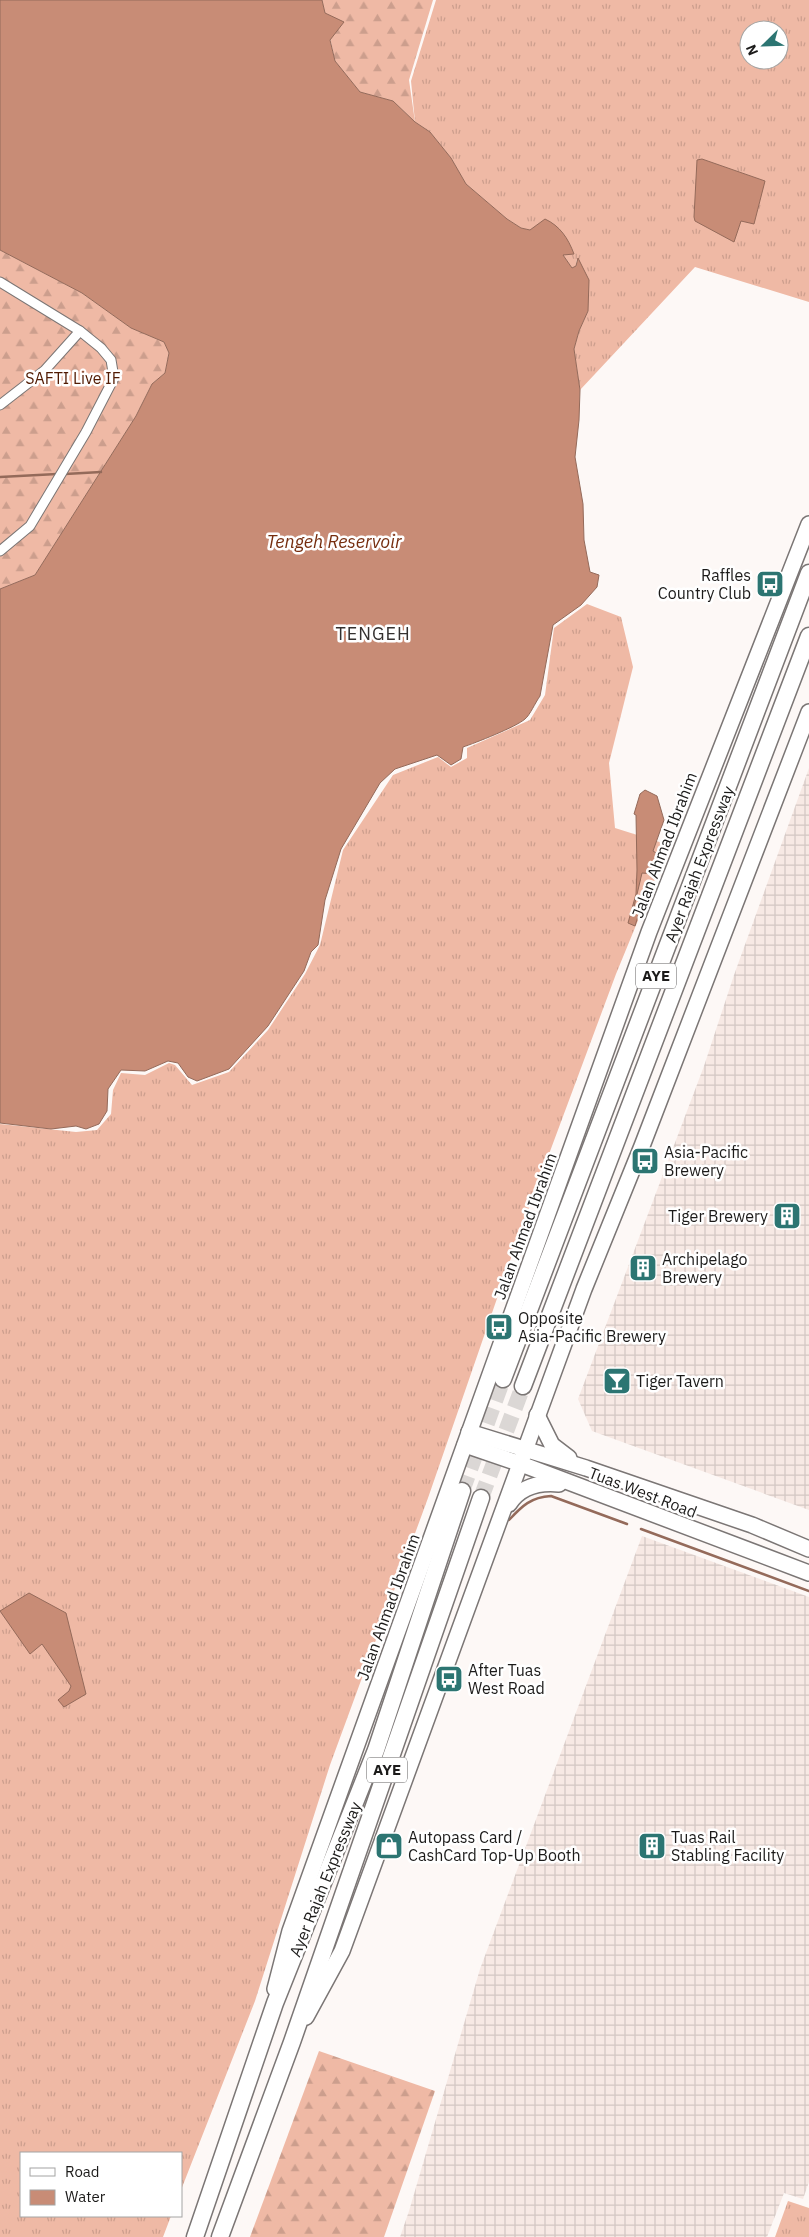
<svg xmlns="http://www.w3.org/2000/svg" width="809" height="2237" font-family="'IBM Plex Sans',sans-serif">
<defs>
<pattern id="industrial-grid" width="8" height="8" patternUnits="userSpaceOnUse" patternTransform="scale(1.25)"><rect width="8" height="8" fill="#f7e9e4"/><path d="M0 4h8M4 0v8" fill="none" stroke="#d3c7c3"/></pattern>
<pattern id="grass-tufts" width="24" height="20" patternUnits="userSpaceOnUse" patternTransform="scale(1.25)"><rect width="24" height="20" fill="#efb9a5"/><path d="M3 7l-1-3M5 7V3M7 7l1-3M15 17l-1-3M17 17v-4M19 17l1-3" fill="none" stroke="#cc9e8d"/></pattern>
<pattern id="forest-firs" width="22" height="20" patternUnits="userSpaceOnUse" patternTransform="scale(1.25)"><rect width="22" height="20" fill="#efb9a5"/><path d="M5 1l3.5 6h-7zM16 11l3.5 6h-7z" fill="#cc9e8d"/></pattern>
</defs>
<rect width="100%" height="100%" fill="#fdf8f6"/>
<g fill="url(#industrial-grid)">
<path d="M809,768V1510L592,1431L578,1399L704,1066L734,975Z"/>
<path d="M642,1536L809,1597V2182L803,2199L784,2193L767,2237H400L409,2211L480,1969Z"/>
</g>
<g fill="url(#grass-tufts)" fill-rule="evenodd">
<path d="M436,0H809V302L695,267L580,390L574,349L579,331L588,311L577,259L576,267L572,268L563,255L530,230L521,228L507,219L466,184L451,158L430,132L415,122L411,81ZM749,30H779V60H749Z"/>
<path d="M587,604L621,617L633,667L609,763L615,828L669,845L616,974L520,1232L428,1498L330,1765L255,2001L181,2190V2153H21V2216H171L163,2237H0V1124L76,1132L97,1130L111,1114L113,1090L121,1073L145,1075L169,1063L175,1065L192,1085L229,1072L268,1030L305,974L320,945L343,850L393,775L438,757L451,767L467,758V748L530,720L545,695L554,628Z"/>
<path d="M788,2201L809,2208V2237H775Z"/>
</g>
<g fill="url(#forest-firs)">
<path d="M322,0H433L409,80L415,122L393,101L360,92L335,61Z"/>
<path d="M0,250L82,293L131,328L164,342L169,353L165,373L152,384L136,416L35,575L0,589Z"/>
<path d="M319,2051L435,2091L384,2237H250Z"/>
</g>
<g fill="#c88c76" stroke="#946a5a">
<path d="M0,0H322L325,13L344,22L330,40L335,61L360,92L393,101L415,122L430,132L451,158L466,184L507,219L521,228L530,230L545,219C560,226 568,238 574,254L563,255L572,268L576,266L578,258L589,280L588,311L579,331L574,349L580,390L579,420L575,457L583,504L584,540L590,572L599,575L597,587L581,605L553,625L540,696C535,703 530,715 525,719C516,727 475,743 463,747L461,759L451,765L437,755L395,769L380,783L341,849L325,900L318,945L311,952L304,971L268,1026L229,1069L197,1081L188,1077L178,1063L168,1061L145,1071L121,1070L108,1089L107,1111L99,1124L86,1129L76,1126L51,1129L0,1123V589L35,575L136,416L152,384L165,373L169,353L164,342L131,328L82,293L0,250Z"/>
<path d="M702,159L765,181L754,224L741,221L734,242L695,221L694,217L697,160Z"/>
<path d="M645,790L657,796L664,820L653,851L661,856L653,874L642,873L634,907L640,910L635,926L628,923L636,894L637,870L636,815L634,814L640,794Z"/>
<path d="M29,1593L66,1613L86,1694L64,1707L58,1700L69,1691L71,1686L42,1644L30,1654L0,1611Z"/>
</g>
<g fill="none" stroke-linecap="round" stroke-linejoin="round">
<g stroke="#946a5a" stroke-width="2.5">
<path d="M65,474L101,472"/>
<path d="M0,477L57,474"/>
<path d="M509,1520C522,1506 531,1497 551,1496L627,1524"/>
<path d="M641,1529L809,1591"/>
</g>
<g stroke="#dbd7d5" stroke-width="16" stroke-dasharray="16 8" stroke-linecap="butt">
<path d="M462,1491L503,1379"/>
<path d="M481,1498L523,1386"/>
</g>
<defs>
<g id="street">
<path d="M0,282L80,331L101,348L111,360L114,378L86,432L30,526L0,551"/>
<path d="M0,405L45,370L80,331"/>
</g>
<g id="primary">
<path d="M537,1415L552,1445L569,1458"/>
<path d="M469,1432L586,1468L752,1525L809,1549"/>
<path d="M465,1445L521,1464L809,1573"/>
<path d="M509,1504C520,1487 539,1482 559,1484"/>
<path d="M275,1989L290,1931L649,932L809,524"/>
<path d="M306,2017L342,1951L584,1289L642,1146L809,712"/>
</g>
<g id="highway">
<path d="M503,1379L809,573"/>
<path d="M523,1386L809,636"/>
<path d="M195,2237L275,2003L376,1750L462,1491"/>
<path d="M220,2237L292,2042L481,1498"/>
</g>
</defs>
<use href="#street" stroke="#7b7675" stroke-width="11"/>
<use href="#primary" stroke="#7b7675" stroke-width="18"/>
<use href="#highway" stroke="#7b7675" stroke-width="19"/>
<use href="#street" stroke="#fff" stroke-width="9"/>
<use href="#primary" stroke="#fff" stroke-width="15"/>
<use href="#highway" stroke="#fff" stroke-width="16"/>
</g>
<defs>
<symbol id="bus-square" viewBox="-11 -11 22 22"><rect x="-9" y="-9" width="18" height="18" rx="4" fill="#2c7572" stroke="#fff"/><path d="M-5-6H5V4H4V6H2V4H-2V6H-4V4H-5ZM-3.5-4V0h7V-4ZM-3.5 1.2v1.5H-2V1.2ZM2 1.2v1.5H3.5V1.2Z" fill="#fff"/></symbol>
<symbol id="building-square" viewBox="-11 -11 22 22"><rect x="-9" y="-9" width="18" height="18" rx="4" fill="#2c7572" stroke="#fff"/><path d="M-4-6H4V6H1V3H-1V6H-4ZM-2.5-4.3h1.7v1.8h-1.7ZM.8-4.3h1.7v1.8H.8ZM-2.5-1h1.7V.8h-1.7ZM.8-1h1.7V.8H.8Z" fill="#fff"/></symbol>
<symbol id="bar-square" viewBox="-11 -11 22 22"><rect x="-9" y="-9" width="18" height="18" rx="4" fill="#2c7572" stroke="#fff"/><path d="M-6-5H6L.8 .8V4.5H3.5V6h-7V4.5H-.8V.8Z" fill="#fff"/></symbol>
<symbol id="shop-square" viewBox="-11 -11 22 22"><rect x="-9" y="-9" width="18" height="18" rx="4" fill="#2c7572" stroke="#fff"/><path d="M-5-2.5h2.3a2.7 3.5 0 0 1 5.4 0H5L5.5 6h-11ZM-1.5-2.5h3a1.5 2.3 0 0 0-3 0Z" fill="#fff"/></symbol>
</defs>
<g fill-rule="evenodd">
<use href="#bus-square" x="754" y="568" width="32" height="32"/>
<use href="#bus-square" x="629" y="1145" width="32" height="32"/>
<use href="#building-square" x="771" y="1200" width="32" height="32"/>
<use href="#building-square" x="627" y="1252" width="32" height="32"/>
<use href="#bus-square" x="483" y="1311" width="32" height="32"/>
<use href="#bar-square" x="601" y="1365" width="32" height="32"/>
<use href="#bus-square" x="433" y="1663" width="32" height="32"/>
<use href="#shop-square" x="373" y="1830" width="32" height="32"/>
<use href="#building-square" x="636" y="1830" width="32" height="32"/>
</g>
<g text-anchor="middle" stroke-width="5" stroke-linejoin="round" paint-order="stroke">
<g fill="#fff" stroke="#605f5f" stroke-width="1">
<rect x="636" y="963.5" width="40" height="25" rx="4"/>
<rect x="367" y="1757.5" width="40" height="25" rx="4"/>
</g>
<g font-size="15" font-weight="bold" fill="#1c1b1a">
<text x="656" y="981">AYE</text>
<text x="387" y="1775">AYE</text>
</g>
<g font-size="16" fill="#511b03" stroke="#fff">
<text x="73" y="384">SAFTI Live IF</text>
</g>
<g font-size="16" fill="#1c1b1a" stroke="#fff" text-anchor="start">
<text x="751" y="581" text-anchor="end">Raffles<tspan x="751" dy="18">Country Club</tspan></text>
<text x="664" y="1158">Asia-Pacific<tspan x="664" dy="18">Brewery</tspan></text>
<text x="768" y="1222" text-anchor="end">Tiger Brewery</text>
<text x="662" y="1265">Archipelago<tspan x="662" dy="18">Brewery</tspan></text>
<text x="518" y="1324">Opposite<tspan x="518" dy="18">Asia-Pacific Brewery</tspan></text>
<text x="636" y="1387">Tiger Tavern</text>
<text x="468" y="1676">After Tuas<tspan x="468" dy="18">West Road</tspan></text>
<text x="408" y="1843">Autopass Card /<tspan x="408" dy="18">CashCard Top-Up Booth</tspan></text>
<text x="671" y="1843">Tuas Rail<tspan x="671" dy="18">Stabling Facility</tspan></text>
</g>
<g font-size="16" fill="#1c1b1a" stroke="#fff">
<text transform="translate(664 845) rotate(-69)" y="6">Jalan Ahmad Ibrahim</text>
<text transform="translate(699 864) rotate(-69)" y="6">Ayer Rajah Expressway</text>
<text transform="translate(525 1226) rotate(-70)" y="6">Jalan Ahmad Ibrahim</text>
<text transform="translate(643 1492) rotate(21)" y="6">Tuas West Road</text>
<text transform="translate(388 1607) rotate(-70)" y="6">Jalan Ahmad Ibrahim</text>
<text transform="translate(325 1879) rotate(-68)" y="6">Ayer Rajah Expressway</text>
</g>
<g font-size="18" font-style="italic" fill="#762e0f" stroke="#fff">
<text x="334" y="548">Tengeh Reservoir</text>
</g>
<g font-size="18" letter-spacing="1" fill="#34302f" stroke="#fff">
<text x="373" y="640">TENGEH</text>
</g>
</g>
<rect x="20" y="2152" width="162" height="65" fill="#ffffff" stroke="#a4a4a3"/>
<rect x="30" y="2168" width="25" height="8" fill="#ffffff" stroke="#a4a4a3"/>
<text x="65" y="2177" font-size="15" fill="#1c1b1a">Road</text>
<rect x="30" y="2190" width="25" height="15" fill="#c88c76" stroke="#a4a4a3"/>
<text x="65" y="2202" font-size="15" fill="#1c1b1a">Water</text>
<g transform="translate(764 45) rotate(247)"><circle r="24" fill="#ffffff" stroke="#a4a4a3"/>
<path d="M0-4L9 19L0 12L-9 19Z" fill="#2c7572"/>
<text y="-8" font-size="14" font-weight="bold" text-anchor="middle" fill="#1c1b1a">N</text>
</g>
</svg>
